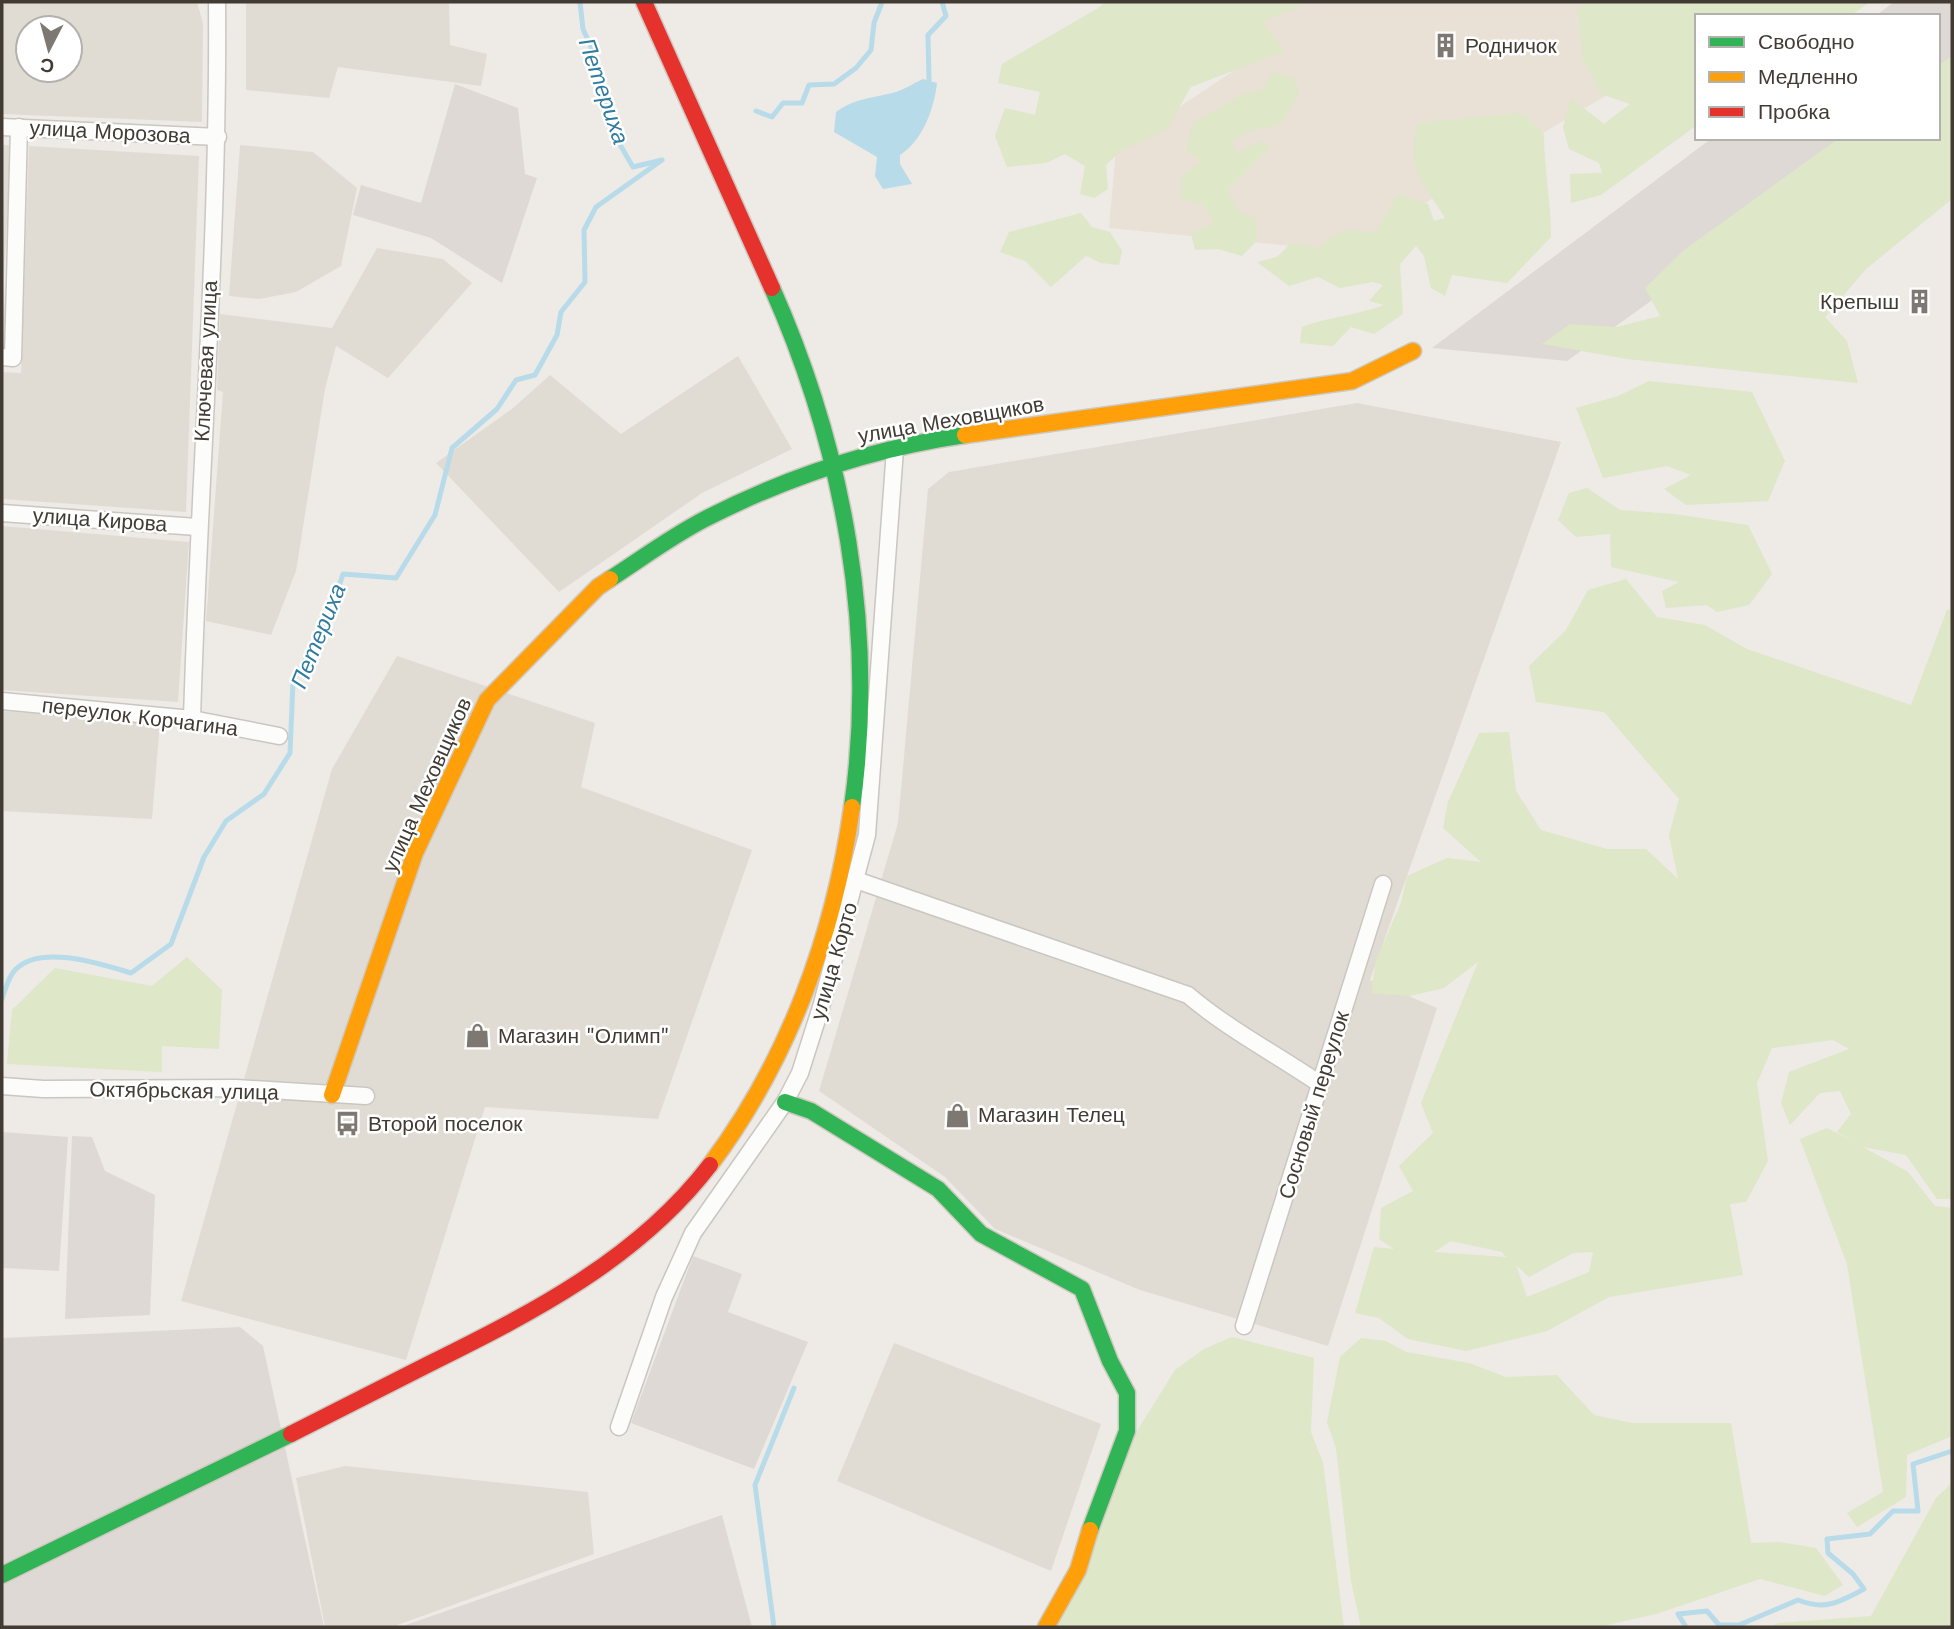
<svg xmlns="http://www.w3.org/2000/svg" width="1954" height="1629" font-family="'Work Sans',sans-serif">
<rect width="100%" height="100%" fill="#eeeae6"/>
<g fill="#e1dcd3" fill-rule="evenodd">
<path d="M2,2H197L203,23L202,122L2,114ZM70,28V70H28V28Z"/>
<path d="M246,2H449L450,45L487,54L481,86L338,67L329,98L246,90Z"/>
<path d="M2,145H11L4,280L6,352H2Z"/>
<path d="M240,145L313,152L357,188L341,266L296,292L259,299L229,296Z"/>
<path d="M29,146L199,156L186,512L2,499V372L21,373Z"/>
<path d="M377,248L443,259L472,283L388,378L336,346L325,389L296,571L271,635L206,621L223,392L217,390L220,314L332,328Z"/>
<path d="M738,356L792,449L702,493L559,592L436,463L513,408L550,375L621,434Z"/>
<path d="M1357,403L1561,442L1370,980L1437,1008L1328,1346L1140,1290L995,1229L945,1177L819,1091L898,823L928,489L949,472Z"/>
<path d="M2,526L189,542L178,702L2,690Z"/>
<path d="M397,656L595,723L581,787L752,850L658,1119L485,1107L406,1360L181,1301L332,769Z"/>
<path d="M2,711L160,722L152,819L2,811Z"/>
<path d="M894,1343L1101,1424L1051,1571L837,1481Z"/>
<path d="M345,1466L588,1492L594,1554L392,1627H325L296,1478Z"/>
</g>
<g fill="#ded9d4">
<path d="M1894,2H1952V86L1938,96V16H1875Z"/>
<path d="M455,84L518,108L525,174L537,178L502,283L431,238L353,215L361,185L421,203Z"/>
<path d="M1712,138H1879L1567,361L1432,348Z"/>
<path d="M2,1132L68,1137L59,1271L2,1268Z"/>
<path d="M72,1136L92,1137L105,1171L155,1195L150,1315L65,1319Z"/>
<path d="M693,1256L742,1274L728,1312L808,1342L754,1469L631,1423Z"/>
<path d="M240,1327L263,1346L324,1627H2V1338Z"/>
<path d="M722,1515L752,1627H400Z"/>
</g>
<path fill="#e9e1d5" d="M1259,2H1623L1614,91L1344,251L1109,228L1116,149L1250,60Z"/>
<g fill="#dee7c7" fill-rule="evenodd">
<path d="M1104,2H1309L1263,22L1284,51L1191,87L1167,129L1121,151L1106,165L1108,189L1094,198L1080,194L1085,166L1065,154L1046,163L1007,167L995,136L1005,108L1035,115L1040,92L998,83L1002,64L1100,7Z"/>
<path d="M1585,2H1870L1850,16H1697V125L1601,195L1571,203L1570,174L1602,173L1599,163L1569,149L1563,127L1571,98L1604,124L1630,104L1601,94L1584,61L1577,9Z"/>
<path d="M1952,56V199L1866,269L1825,317L1847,341L1858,383L1627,359L1542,344L1570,324L1617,327L1660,316L1645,288L1684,250L1839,138H1938V66Z"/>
<path d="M1272,73L1292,77L1298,88L1294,105L1279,125L1251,130L1232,141L1236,153L1258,142L1272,146L1227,191L1240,212L1256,219L1257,241L1242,256L1218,249L1195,250L1191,233L1213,224L1205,206L1181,199V176L1201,161L1186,151L1193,123L1245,93L1260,91Z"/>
<path d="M1523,113L1544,134C1544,170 1551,202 1551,237L1507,283L1452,275L1445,296L1431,288L1424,256L1416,246L1400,264L1403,314L1374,334L1351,327L1333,346L1300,343L1302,327C1329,317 1357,315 1384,305L1369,301L1383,285L1373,282L1340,288L1318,277L1289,286L1257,262L1277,257L1291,243L1318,248C1341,228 1345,228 1375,233L1398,194L1428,204L1434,221L1445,218C1423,181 1405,171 1418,123Z"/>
<path d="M1081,213L1092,227L1110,232L1122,251L1119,265L1101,263L1086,256L1051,287L1025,261L1000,252L1009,232Z"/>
<path d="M1649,381L1752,392L1785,461L1768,501L1686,505L1664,489L1691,475L1667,466L1603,478L1576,408L1618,396Z"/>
<path d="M1587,488L1620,510L1674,514L1748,525L1772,574L1749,605L1717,612L1707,605L1666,608L1662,591L1679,582L1611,567L1610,534L1576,537L1558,520L1569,493Z"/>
<path d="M1626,579L1657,617L1705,625L1747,649L1911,705L1947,610L1952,609V1199H1937L1906,1155L1863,1147L1908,1172L1935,1206L1952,1208V1436L1907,1455L1906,1497L1857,1527L1847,1513L1883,1492L1847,1264L1800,1139L1827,1128L1857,1143L1837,1132L1851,1114L1840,1091L1820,1093L1790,1125L1781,1103L1789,1072L1849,1049L1833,1040L1772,1048L1757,1083L1768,1161L1746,1202L1730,1204L1743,1275L1609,1297L1547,1331L1466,1351L1408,1339L1379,1318L1355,1313L1374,1247L1394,1249L1379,1239L1381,1208L1413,1191L1399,1166L1433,1133L1421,1103L1478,962L1444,988L1410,996L1371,993L1376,960L1401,903L1407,876L1447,858L1481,862L1443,828L1448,802L1479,733L1509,732L1516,791L1541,830L1607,849H1646L1678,879L1669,835L1679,799L1604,712L1536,702L1529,666L1566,630L1588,590ZM1451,1241L1502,1252L1506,1257L1434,1252ZM1593,1252L1589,1272L1527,1297L1516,1265L1529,1277L1573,1253Z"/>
<path d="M187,957L222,990L219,1049L162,1046V1072L7,1064L12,1010L55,968L152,986Z"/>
<path d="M1232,1337L1314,1358L1311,1432L1323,1463L1344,1627H1056L1137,1431L1175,1370L1204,1349Z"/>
<path d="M1361,1338L1386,1341L1406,1352L1469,1363L1506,1377L1557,1375L1594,1415L1632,1423H1731L1751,1543L1779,1542L1816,1548L1843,1585L1825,1596L1760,1579L1656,1614L1598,1627H1361L1351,1581L1336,1448L1327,1422L1340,1357Z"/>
<path d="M1952,1483V1627H1768L1779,1623L1871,1616L1936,1498Z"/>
</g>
<path fill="#b8dbea" d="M923,79L937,83C934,109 923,140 900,155V164L912,184L883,189L875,176L877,157L834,132L836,112C855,98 874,98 896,92C905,89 914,83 923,79Z"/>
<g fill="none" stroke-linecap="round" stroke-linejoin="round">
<g stroke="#b8dbea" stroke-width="5">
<path d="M929,80L928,35L946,16L942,2"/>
<path d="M756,111L772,117L783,103H802L809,85L834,84L856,68L871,50L874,23L882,2"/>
<path d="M2,999C5,990 9,975 16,969C41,944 101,964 131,973L171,944L204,857L226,821L264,794L290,753L293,682L330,614L343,574L396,578L435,515L452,448L497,409L516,380L535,375L557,335L561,312L585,282L584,230L596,207L662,160L633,167L612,131L610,107L595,79L596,58L583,29L580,2"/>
<path d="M774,1627L755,1485L794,1388"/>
<path d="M1686,1627L1678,1614L1707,1611L1719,1625H1739L1798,1600C1826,1611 1839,1602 1864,1589L1853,1574L1828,1553L1827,1539L1870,1534L1893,1511H1918L1913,1464L1952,1451"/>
</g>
<defs>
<g id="street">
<path d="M2,127L218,137"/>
<path d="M2,357L13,358L19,127"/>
<path d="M2,513L197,527"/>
<path d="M2,701L192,719L279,736"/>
<path d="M192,719C199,480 219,241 217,2"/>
<path d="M856,880L1188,995C1228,1029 1276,1054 1320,1084"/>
<path d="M2,1086L43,1089L236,1088L366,1096"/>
<path d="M1244,1326L1383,884"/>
<path d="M619,1427L664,1297L693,1233L785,1102L800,1073L821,1007L867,835L895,449"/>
</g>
<g id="fast">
<path d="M772,288C844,450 877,631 852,807"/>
<path d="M610,579C641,559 672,536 705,519C787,477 875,448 965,435"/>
<path d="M785,1102L811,1111L938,1189L981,1234L1082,1289L1110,1361L1127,1393V1431L1090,1530"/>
<path d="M2,1575L291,1434"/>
</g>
<g id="slow">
<path d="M965,435L1352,381L1413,351"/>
<path d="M332,1095L415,853L487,700L598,587L610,579"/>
<path d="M710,1165C788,1061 834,936 852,807"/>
<path d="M1046,1627L1078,1570L1090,1530"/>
</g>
<g id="jam">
<path d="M644,2L772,288"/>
<path d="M291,1434C337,1411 383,1387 429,1364C532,1313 638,1259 710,1165"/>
</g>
</defs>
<use href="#street" stroke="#cac6c2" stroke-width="19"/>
<use href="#fast" stroke="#cec8bf" stroke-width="19"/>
<use href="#slow" stroke="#cec8bf" stroke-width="19"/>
<use href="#jam" stroke="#cec8bf" stroke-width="19"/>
<use href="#street" stroke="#fcfcfb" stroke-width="16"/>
<use href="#fast" stroke="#30b455" stroke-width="16"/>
<use href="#slow" stroke="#ff9f0a" stroke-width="16"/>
<use href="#jam" stroke="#e5322d" stroke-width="16"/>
</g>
<defs>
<symbol id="building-bare" viewBox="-9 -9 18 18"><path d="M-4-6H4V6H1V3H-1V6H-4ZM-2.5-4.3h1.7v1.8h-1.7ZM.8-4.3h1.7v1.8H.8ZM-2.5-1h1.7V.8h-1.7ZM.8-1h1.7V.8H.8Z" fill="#7e7872" stroke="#fff" stroke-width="2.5" paint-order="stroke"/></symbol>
<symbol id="shop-bare" viewBox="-9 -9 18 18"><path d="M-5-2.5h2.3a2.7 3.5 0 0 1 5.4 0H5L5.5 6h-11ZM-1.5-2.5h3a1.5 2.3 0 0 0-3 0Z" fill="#7e7872" stroke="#fff" stroke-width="2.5" paint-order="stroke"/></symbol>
<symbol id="bus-bare" viewBox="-9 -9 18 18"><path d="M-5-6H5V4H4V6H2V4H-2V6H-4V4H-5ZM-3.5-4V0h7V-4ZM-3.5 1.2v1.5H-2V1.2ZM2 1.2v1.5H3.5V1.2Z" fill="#7e7872" stroke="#fff" stroke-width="2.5" paint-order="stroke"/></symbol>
</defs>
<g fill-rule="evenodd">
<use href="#building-bare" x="1428" y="28" width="35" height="35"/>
<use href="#building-bare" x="1902" y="284" width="35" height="35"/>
<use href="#shop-bare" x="460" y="1018" width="35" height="35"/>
<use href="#shop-bare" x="940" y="1098" width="35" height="35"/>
<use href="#bus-bare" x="330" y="1106" width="35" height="35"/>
</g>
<g text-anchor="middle" stroke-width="5" stroke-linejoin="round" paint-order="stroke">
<g font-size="21" fill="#423b34" stroke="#fff" text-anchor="start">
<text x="1465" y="53">Родничок</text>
<text x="1899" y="309" text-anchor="end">Крепыш</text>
<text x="498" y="1043">Магазин "Олимп"</text>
<text x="978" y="1122">Магазин Телец</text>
<text x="368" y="1131">Второй поселок</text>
</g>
<g font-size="21" fill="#423b34" stroke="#fff">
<text transform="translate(110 132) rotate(3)" y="7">улица Морозова</text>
<text transform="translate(206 361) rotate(-87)" y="7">Ключевая улица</text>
<text transform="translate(951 420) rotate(-10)" y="7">улица Меховщиков</text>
<text transform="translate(100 520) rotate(4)" y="7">улица Кирова</text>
<text transform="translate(140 717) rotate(7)" y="7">переулок Корчагина</text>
<text transform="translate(427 785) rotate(-66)" y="7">улица Меховщиков</text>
<text transform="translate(834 961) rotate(-74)" y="7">улица Корто</text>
<text transform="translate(184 1091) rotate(1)" y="7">Октябрьская улица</text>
<text transform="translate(1314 1105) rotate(-73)" y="7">Сосновый переулок</text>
</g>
<g font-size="23" font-style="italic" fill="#307ba0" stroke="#fff">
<text transform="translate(604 91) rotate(71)" y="8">Петериха</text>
<text transform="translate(318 636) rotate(-68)" y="8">Петериха</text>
</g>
</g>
<rect width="1954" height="1629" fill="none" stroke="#423b34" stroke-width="7"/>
<rect x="1695" y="14" width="245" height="126" fill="#ffffff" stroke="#b3b1ae" stroke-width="2"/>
<rect x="1709" y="37" width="35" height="10" fill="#30b455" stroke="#b3b1ae" stroke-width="2"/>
<text x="1758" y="49" font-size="21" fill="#423b34">Свободно</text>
<rect x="1709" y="72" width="35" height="10" fill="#ff9f0a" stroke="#b3b1ae" stroke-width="2"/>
<text x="1758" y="84" font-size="21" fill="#423b34">Медленно</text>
<rect x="1709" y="107" width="35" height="10" fill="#e5322d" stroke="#b3b1ae" stroke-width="2"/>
<text x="1758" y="119" font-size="21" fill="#423b34">Пробка</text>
<g transform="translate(49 49) rotate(186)"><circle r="33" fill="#ffffff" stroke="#b3b1ae" stroke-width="2"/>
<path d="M0-5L12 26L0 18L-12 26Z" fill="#7e7872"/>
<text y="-10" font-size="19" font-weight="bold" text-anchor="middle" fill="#423b34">С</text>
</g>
</svg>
